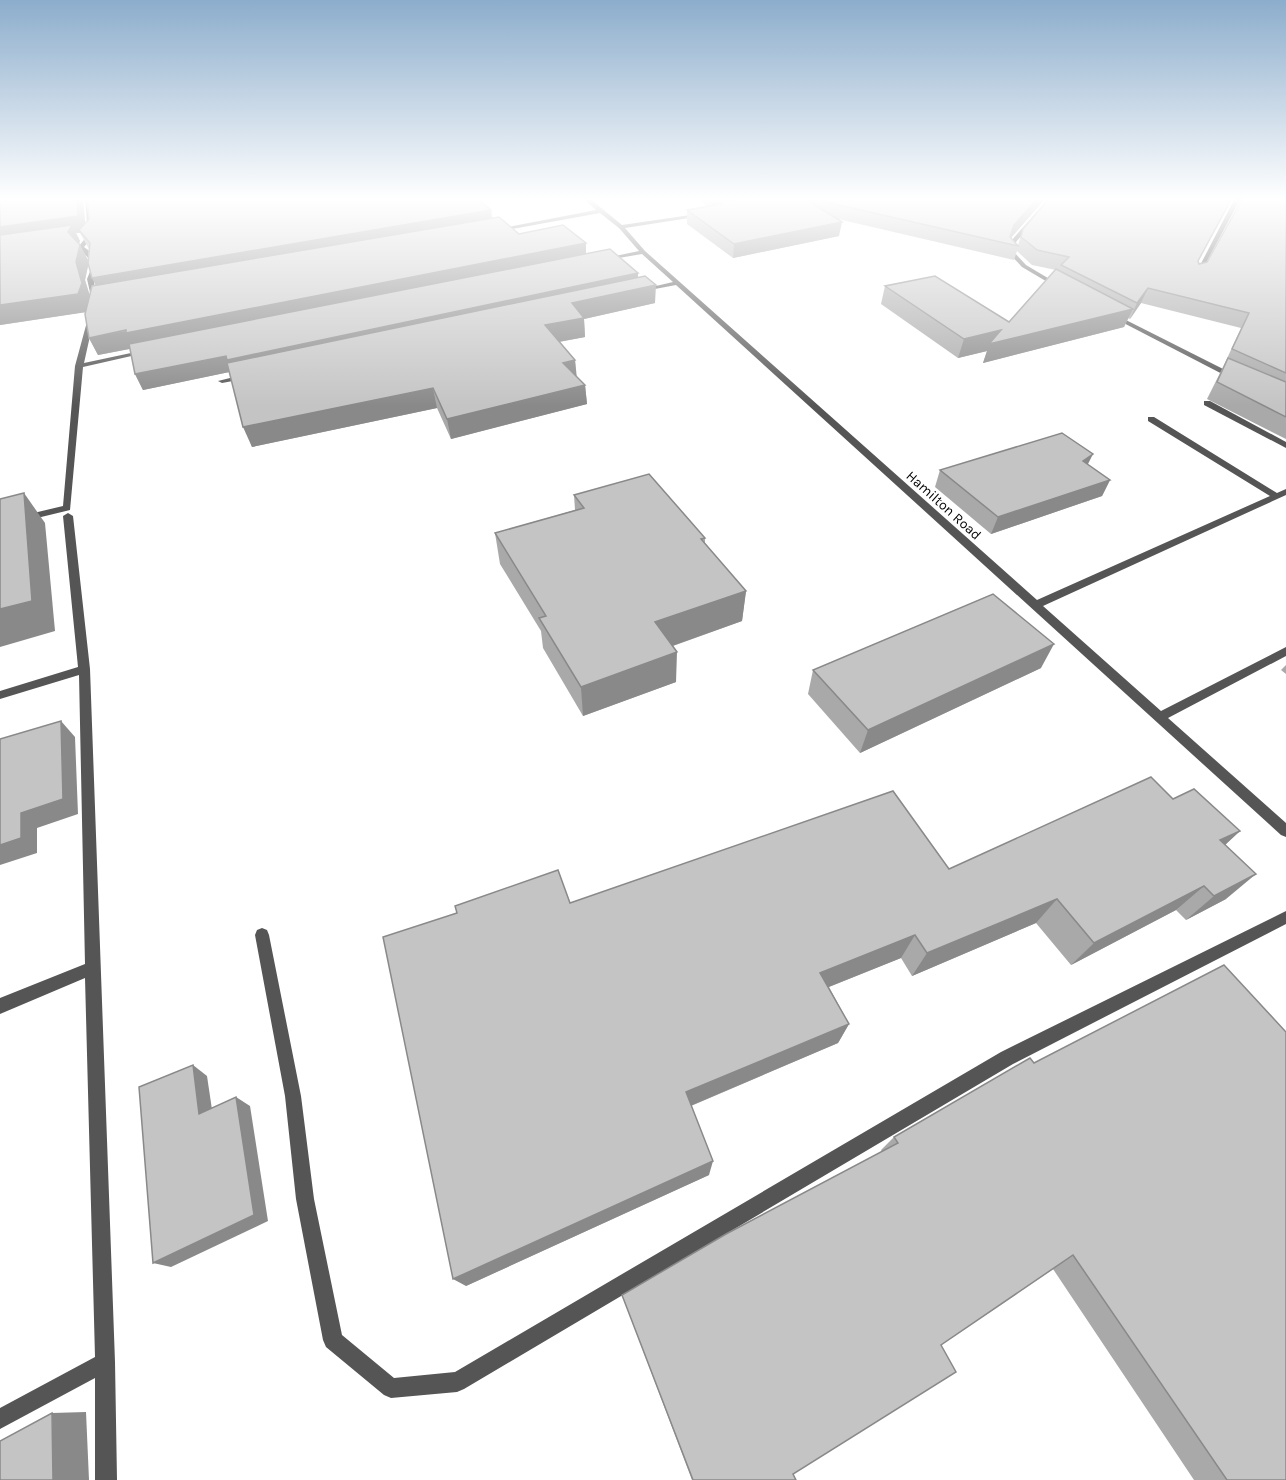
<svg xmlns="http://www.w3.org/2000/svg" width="1286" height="1480" font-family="Karla,sans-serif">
<rect width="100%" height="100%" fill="#fff"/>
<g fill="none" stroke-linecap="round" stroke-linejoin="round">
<g fill="#555" fill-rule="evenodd">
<path d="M85,198H91L94,235L84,247C106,263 93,264 94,281C94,288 97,295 98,301L95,303L92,301L87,279L91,269V261L78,247L88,235Z"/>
<path d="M583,198H589L622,225L704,213L702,216L625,228L645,251L1037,600L1270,496L1148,421V417H1154L1277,493L1286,489V495L1043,606L1161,711L1286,647V656L1168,718L1286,823V837L1281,835L676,285L639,292V290L673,282L642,254L601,261V259L639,251L619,228L600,213L496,232L493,230L596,210Z"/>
<path d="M1049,198H1054L1016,242L1014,252L1026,265L1063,287V289L1061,290L1022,267L1008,252L1011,241Z"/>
<path d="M1235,198H1241L1199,276L1194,277Z"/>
<path d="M1112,315H1116L1239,377L1232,379L1112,317Z"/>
<path d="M91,316L94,318L84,363L145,350L149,352L83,367L70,510L0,527V521L63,506L75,366L88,318Z"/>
<path d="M246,374L250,376L249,378L222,383L218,381Z"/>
<path d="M1204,401H1210L1286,442V448L1204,405Z"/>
<path d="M68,513L73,516L90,669L115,1362L117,1480H95V1378L0,1429V1408L95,1357L85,978L0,1014V998L85,964L79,675L0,699V691L78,667L63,516Z"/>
<path d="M1286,911V924L1013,1064L464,1389L457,1392L391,1398L384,1395L326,1347L323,1340L296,1199L285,1096L255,935L257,930L262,928L267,930L269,935L301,1096L314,1199L342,1335L394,1378L455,1372L1001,1052Z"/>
</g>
<path fill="#222" fill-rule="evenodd" d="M1226,198H1238L1286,207V211Z"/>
</g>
<g fill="#a9a9a9" fill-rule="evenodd">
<path d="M0,198H83L85,223L491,210L492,218L519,234L586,253L638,273V278L655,303L584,319L585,337L559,342L575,360L576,376L585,385L587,404L451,439L437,408L252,447L229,372L143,390L135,374L130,349L98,355L89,338L85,312L0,325ZM76,233H80L89,249L88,260L79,244L80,241ZM88,265L96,285L90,296L85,280Z"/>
<path d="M698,198H1046L1011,238L1018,245L1023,229L1199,262V264L1207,262L1286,198V439L1207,399L1224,365L1241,328L1141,303L1130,319L1128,318L1124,327L983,363L987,351L958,358L881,304L885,286L1009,322L1056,270L1032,265L1017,251L1014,260L838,219L839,236L733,258L687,224V210L707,207Z"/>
<path d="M940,470L1110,480L1102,496L991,534L935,487Z"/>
<path d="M574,495L705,538V544L746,591L742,621L673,646L676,682L583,716L543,648L541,631L500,564L495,533L575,510Z"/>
<path d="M1286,665V674L1281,670Z"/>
<path d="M1041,668L860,753L808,694L813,670Z"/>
<path d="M1173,799L1240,831L1225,845L1226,899L1186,920L1176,910L1071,965L1036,923L912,976L901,958L829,987L849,1024L838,1043L691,1106L709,1175L466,1286L570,903L949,869Z"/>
<path d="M1030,1058L1286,1480H1194L1053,1269L941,1345L793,1474L796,1480H692L622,1295L882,1152L881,1150L894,1137Z"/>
</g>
<g fill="#898989">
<path d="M77,198H83L86,232L79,230L81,233H76L80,241L76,249L0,245V227Z"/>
<path d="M732,198H741L722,204L719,202V207L710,209V202Z"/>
<path d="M1038,198H1046L1009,240L1014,225Z"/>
<path d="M491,210L493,226L100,295L92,278Z"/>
<path d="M842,222L839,236L733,258L734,244Z"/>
<path d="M586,243V259L98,355L89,338Z"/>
<path d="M80,245L89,262L85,280L91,300L87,312L0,325V305L76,262Z"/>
<path d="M638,273V287L143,390L135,374Z"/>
<path d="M656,285L655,303L584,319L585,337L547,344L545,325L572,303Z"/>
<path d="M1148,288L1141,303L1130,319L1137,303Z"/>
<path d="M1133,309L1124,327L983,363L987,351L958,358L964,339L1001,330Z"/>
<path d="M575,360L577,379L563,363Z"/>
<path d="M585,385L587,404L451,439L447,419Z"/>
<path d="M433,388L437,408L252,447L243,427Z"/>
<path d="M1093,454L1085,470L1083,461Z"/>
<path d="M1110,480L1102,496L991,534L998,517Z"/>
<path d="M24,493L45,523L55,631L0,647V609Z"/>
<path d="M746,591L742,621L655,652V622Z"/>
<path d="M1054,644L1041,668L860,753L868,730Z"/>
<path d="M677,652L676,682L583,716L581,687Z"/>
<path d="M61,721L75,737L78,814L37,828V853L0,865V845L21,813Z"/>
<path d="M1240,831L1212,857L1220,840Z"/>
<path d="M1256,874L1226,899L1186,920L1214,896Z"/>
<path d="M1204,886L1176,910L1071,965L1094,943Z"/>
<path d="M1057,899L1036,923L912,976L927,953Z"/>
<path d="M915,935L901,958L811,994L820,973Z"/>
<path d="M849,1024L838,1043L683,1109L686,1092Z"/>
<path d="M193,1065L207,1076L214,1123L199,1114Z"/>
<path d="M236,1097L250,1106L268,1221L171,1267L153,1263Z"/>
<path d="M713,1161L709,1175L466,1286L453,1279Z"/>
<path d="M86,1412L89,1480H53L52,1413Z"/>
</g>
<g fill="#c4c4c4" stroke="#898989" stroke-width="1.5">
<path d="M0,198H77L78,216L0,227Z"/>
<path d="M87,198H477L491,210L92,278L88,263L90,243L79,230L89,219Z"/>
<path d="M706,198H732L710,202Z"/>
<path d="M741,198H804L842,222L734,244L687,210L722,204L719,202Z"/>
<path d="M808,198H1038L1014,225L1010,237L1018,246Z"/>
<path d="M1050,198H1232L1198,261L1199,264L1207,262L1243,198H1286V373L1232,349L1249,313L1148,288L1137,303L1061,265L1069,257L1037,250L1031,245L1021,237L1023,229Z"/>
<path d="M499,217L519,234L563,225L586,243L126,333V330L89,338L85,314L92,286Z"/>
<path d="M72,225L68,232L80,245L76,262L82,283L78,294L0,305V235Z"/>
<path d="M610,249L638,273L227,360L226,356L135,374L129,344Z"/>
<path d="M1056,269L1133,309L989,344L1001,330L964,339L885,286L935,276L1009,322Z"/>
<path d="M645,276L656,285L572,303L584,318L545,325L575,360L563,363L585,385L447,419L433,388L243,427L227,363Z"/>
<path d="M1228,358L1286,382V417L1217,382Z"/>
<path d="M1062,433L1093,454L1083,461L1110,480L998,517L940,470Z"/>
<path d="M649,474L705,538L701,539L746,591L655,622L677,652L581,687L539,618L546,616L495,533L584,508L574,495Z"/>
<path d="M24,493L32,601L0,609V499Z"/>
<path d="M993,594L1054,644L868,730L813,670Z"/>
<path d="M61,721L63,799L21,813V838L0,845V739Z"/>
<path d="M1151,777L1173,799L1194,789L1240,831L1220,840L1256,874L1214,896L1204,886L1094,943L1057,899L927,953L915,935L820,973L849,1024L686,1092L713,1161L453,1279L383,937L457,913L455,906L558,870L570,903L893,791L949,869Z"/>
<path d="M1224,965L1286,1032V1480H1227L1073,1255L941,1345L956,1372L793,1474L796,1480H693L622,1295L726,1234L898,1143L894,1137L1030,1058L1034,1063Z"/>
<path d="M193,1065L199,1114L236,1097L254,1215L153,1263L139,1087Z"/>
<path d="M52,1413L53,1480H0V1441Z"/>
</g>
<linearGradient id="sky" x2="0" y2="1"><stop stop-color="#8cadcc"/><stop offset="0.49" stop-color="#fff"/><stop offset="1" stop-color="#fff" stop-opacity="0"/></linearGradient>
<rect width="1286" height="406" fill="url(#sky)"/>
<g text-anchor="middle" stroke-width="4.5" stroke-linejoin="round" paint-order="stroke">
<g font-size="14" fill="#000" stroke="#fff">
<text transform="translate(944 505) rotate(42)" y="5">Hamilton Road</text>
</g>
</g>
</svg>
